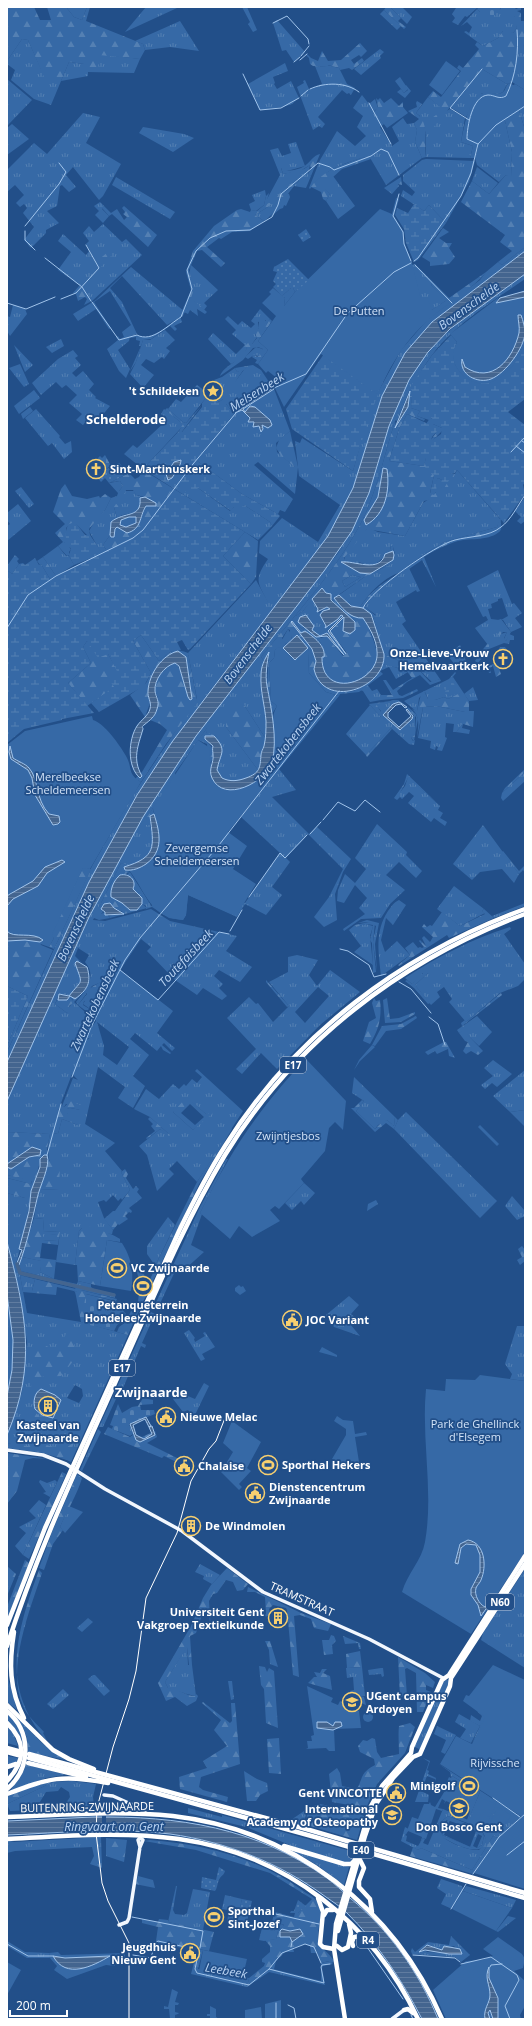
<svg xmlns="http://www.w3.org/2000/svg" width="532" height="2026" font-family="'Open Sans',sans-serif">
<defs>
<pattern id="grass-tufts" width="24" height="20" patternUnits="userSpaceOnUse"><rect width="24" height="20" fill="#3669a6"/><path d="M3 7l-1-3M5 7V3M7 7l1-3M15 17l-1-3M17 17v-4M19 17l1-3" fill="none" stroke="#5480b3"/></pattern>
<pattern id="forest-firs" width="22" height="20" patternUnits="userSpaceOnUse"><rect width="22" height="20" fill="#3669a6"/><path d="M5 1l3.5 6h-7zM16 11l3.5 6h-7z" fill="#5480b3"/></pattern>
<pattern id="wetland-marsh" width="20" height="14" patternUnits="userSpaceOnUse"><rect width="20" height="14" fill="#3669a6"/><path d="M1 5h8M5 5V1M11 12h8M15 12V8" fill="none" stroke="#5480b3"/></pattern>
<pattern id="cemetery-stones" width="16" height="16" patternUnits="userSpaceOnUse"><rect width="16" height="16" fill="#3669a6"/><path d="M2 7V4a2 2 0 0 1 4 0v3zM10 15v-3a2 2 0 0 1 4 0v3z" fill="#5480b3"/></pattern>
<pattern id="garden-dots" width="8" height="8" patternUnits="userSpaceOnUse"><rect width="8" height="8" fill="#3669a6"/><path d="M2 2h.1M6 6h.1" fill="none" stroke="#5480b3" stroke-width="1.8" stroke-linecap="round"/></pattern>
<pattern id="water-rules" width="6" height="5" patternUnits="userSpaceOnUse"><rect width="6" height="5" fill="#44658f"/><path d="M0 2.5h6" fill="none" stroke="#607ca0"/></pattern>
</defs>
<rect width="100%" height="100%" fill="#224f89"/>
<g fill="url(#grass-tufts)" fill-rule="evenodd">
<path d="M66,7H87L82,20L74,17Z"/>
<path d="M146,7L177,8L125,32Z"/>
<path d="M242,7H247L257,30L253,32L248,24L250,22Z"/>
<path d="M390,7H402L412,17L407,24Z"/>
<path d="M455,7H475L477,8L467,17L465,16L458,25L452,22L455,18L452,14L456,8Z"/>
<path d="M501,7H505L515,17L517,28L513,33L503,31L498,38L483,46L464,32L466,31L469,33L472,27L467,22L461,26L477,9L480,12L501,9Z"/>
<path d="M384,10L401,26L397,30L380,14Z"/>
<path d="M277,20L305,52L294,62L286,50L282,51L273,23Z"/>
<path d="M180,21L199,51L170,47L145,50L143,44L135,41Z"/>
<path d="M22,39L28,40L41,69L61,81L69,62L84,64L99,54L140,59L134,73L88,72V76L61,81L51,105L34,99L11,80L15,70L7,64V61Z"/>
<path d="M519,43L525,46V90L512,82L513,73Z"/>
<path d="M380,49L384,52L380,56L381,58L361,75L354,69Z"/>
<path d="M285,63L288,71L273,77L275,83L274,84L277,89L291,81L299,98L292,104L283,107L260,110L248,84Z"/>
<path d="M327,65L339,68L347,84L355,88L351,95L349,93L347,94L342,90L318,117L325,124L322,128L319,126L313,130L297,87L304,83L303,81L305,80L309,89L322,84L315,66L327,67Z"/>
<path d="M482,69L507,84L503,92L499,94L482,93L466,117L450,107Z"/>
<path d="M400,77L408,89L404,93L395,81Z"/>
<path d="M7,79L32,100L7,126Z"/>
<path d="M362,95L369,104L375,99L378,108L374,111L384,124L380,127L392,146L399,141L392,127L403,118L407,124L414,123L417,130L415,142L422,158L386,185L369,156C347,162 324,169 310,189L309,188L320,160L337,131L355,146L366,136L357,127L363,116L353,108Z"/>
<path d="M428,97L446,111L450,109L465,118L461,142L473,146L470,158L426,157V135L424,126L420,119V116L416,113Z"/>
<path d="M525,106V130L519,110Z"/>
<path d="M83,113L100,117L86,143L121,164L103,196L99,200L73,167L66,175L76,187L69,192L62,185L60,186L57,206L47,211L59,223L46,230V233L31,248L24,240L34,227L23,213L27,208L24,204L20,207L16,203L24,195L15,185L7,192V170L34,143L47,154Z"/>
<path d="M502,120L505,121L512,152L511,178L506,175L499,182L477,165L475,158L478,147L467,139Z"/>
<path d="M12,124L29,139L7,155V128Z"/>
<path d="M143,127L184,134L194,138L173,152L139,133Z"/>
<path d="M296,142L305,166L287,171L281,168L283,174L304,169L310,165L308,174L311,176L306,188L294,186L287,195L285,192L299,181L297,179L277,198C280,206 271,217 264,221L255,215L271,205L266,204V201L280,175L270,150L278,148L282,156L291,153L288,144Z"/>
<path d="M426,159L475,161L469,182L446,223L429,205L424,211L401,196L403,190L412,196L415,192L403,181V175L422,160Z"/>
<path d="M477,167L498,183L489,194L472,181Z"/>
<path d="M333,176L355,206L338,219L326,201L330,194L322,186Z"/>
<path d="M116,177L175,212L170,219L112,185Z"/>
<path d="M265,190L266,196L264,205L256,211L251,210L249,204L255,201L252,195Z"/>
<path d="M100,202L104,206L102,209L109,216L103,223L95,215L99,211L94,206Z"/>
<path d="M103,224L122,242L126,239L142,255L92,301L82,287L58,270L71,252L58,241L63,234L86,255L89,251L99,269L101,260L97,262L86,244L89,241L83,233L89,226L94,232Z"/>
<path d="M525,247V251L432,322L405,353L382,396L353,488L328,536L203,700L137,794L89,882L7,1062V1052L92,866L134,793L197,699L188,653L256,580L270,606C259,583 252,582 268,559L259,553L260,541L282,518L318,542L340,505L299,476L295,441L300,443L302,438L353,471L369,414L377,394L401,350L428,319L480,280L486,272L498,262L502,265Z"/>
<path d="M415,264L433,282L431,285L447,300L432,310L383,318L407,267Z"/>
<path d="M191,265L218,290L204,303L207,306L204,310L190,298C196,287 187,277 191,265Z"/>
<path d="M131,267L185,312L182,317H180L167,325L122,276L110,288L122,302L137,334L130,336L129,341L118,350L130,369L126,378L119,371L107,349L118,340L116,337L118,336L120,339L124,337L122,332L131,325L110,291L94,302L111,328L109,329L96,309L78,321L73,314L96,300Z"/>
<path d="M525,274V279C485,307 441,332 419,376C416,383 412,388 412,396H409V391L397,421L396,420L395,421C385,453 378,486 364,517C340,566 296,614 261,657L264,661C256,680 264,700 266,720C266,726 266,732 266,739L244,705L226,727L258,770C250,780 233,783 222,778L217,770C222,743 229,752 206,732L207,728L175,773L193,876L245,903L280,853L241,817L279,769L296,790L272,797L309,834L317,827L351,859L343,872L335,894L337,920L324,927L314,917L329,897L343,869L308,834L286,858L290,862L272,887L282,895L266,915L245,904L237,917L188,895L186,915L183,920L169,918L152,907L146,909V906L142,904V898L133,889L130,876L127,875L130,872L152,907L158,827L153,808L143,825H150C157,849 150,859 127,866L121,863L99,907L101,914L105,912L110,918L99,920L94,918L93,920L105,921L151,909L170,921L237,936L226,951L252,967L240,982L219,970L214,976L223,984L219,988L227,996L222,1000L203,988L197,995L175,980L147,951L151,947L141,939L120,970L173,1011L157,1033L175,1048L172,1051L164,1043L162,1045L171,1053L170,1054L163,1050L161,1046L157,1051L135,1033L130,1039L149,1055L133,1076L145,1086L133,1108L118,1098L125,1087L98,1067L85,1124L115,1143L105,1151L122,1171L121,1172L130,1190L122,1200L121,1198L118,1201L113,1195L106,1202L104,1200L98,1202L104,1218L113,1230L112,1234C101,1234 93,1227 82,1228L79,1231L75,1265L56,1262L60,1232L43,1231L44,1219L34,1218L39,1190L59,1189C51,1168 45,1156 50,1134L7,1132V1101L89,917L143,817L196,736L338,553C350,534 361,515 369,493C382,457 388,419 406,385C435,332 480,308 525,274ZM78,948L89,955L85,962C98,977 85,991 76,1002L78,1005L92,986L106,980L114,972L109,993L106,992L91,1000L86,999L83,1004L96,1013L94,1017L96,1021L92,1027L89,1039L85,1040L83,1038L88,1027H91L94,1020L74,1002L81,995L76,998L74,991L81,980L79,961L82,963L75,956ZM59,994L68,995L73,1000L67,1013L55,1004ZM97,1022L129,1047L117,1065L103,1055L104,1046ZM72,1074L78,1080L73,1078L62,1106L64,1107L66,1104L81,1110L70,1108L67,1109V1113L78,1125L62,1119L58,1134L53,1133L56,1123L55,1119Z"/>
<path d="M13,305L25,309L27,314L10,336L7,331V316L10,317Z"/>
<path d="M260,309L270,319L265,326L263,324L266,320L258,322L259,328L255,335L257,337L252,344L246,346L247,348L243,357L231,364L208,339L213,333L236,354L245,345L232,334L236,330L225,319L228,316L238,325L242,321L251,328L255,324L251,321Z"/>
<path d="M165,330L175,340L166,348L170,351L164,359L162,357L154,363L146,359L141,365L154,375L143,388L130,374L136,362L143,340H150Z"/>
<path d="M61,339L64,346L52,353L46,347Z"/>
<path d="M14,345L33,365L25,372Z"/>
<path d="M256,347L263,349L259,356L254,355L248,359L245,357Z"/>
<path d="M73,350L78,356L75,358L81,365L72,373L76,377L83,371L94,384L89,390L96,397L95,398L110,406L96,423L89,418L83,425L76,420L82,414L69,403L77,395L66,385L62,388L56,382L41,395L32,383L58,359Z"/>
<path d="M20,364L29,384L24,387L9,368Z"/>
<path d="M253,365L261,370L273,388L235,413L242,410L249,416L248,422L254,423L253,427L257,425L260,428L263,424L267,427L272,423L255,407L245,412L243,409L274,389L290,431L276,443L277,452L295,467H298L295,494L258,462L254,465L293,499L285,512L280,510L278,514L242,494L196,460L234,414L226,404H223V399L219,402L211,394L215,391L216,393L219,391L214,380L222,377L235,368L237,372L244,369L235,382L247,366Z"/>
<path d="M197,385L209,394L186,423L183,422L168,409L176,399L181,402Z"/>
<path d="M34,390L40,398L19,414L14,406Z"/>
<path d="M36,409L60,436L59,437L65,444L71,441L72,452L64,459L52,443L48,446L25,418Z"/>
<path d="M164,409L183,424L182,427L143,469L124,454L133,445L137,448L167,420L161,414Z"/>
<path d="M457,470L500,519L497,527L444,542L426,553L408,566L420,591L417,592L416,590L396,602L406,621L402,624L440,679L432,682L419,670L384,654L373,617L376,615L365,607L370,598L402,572C385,576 369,593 360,607L351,606L339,595L366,576L389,565L395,554L393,547L390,546L391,550C384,553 383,559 377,563C369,569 363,562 357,562C352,562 348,561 344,561C344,554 362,530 369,528L378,532L405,536L423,503L429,499L455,474Z"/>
<path d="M120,481L123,486L119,491H134L136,495L142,497L140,498C143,514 131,512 120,516L114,507L117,518L111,522L110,535L103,545L107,551L101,553L89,531L96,519L105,510L111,498L117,496L118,493L109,483Z"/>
<path d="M178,486L198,488L230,511L234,507L244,505L270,522L272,526L258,540L176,490Z"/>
<path d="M21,487L34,504L29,508L15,491Z"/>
<path d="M525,497V521L521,524L517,521L521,517L515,511Z"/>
<path d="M18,504L31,521L7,541V526L10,524L7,520V513Z"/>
<path d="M58,546L66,556H69L74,565L56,576L43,557Z"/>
<path d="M15,555L19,559L17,561L19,564L12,574L7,570V566Z"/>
<path d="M498,570L512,604L514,603L522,613L515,618L522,627L511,632L503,620H501L508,616L502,598L498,599V601L491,604L492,608L488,609L491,619L499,620L497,626L501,634L507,632L504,638L506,641L509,634L514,636V640H510L509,644L504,643L489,649L488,645L475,628L488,620L486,616L483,617L467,586Z"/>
<path d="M352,575L361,577L345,587L342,581Z"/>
<path d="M312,599L319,613L327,607L330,609L323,611L320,615L324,624L328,627L341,615L343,616L328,631L346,654L344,655L327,634L317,636L312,629L302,627L308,630L305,631L296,624V616L303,611Z"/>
<path d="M288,629L292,636L291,640L286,644L282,640Z"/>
<path d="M460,645L466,661L457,667L447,655Z"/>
<path d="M382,664L389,665L408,672L396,679L389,667L380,671Z"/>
<path d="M455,672L456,673L452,678L461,693L448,699L444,697L435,700L428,699L425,692L419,698L417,712L404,701L449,679Z"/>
<path d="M367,684L372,691L377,689L381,695V700L370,702L363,691L360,690Z"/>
<path d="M473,687L478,700L469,701L464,694Z"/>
<path d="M395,700L400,702L393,704L383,715L401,730L415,715V736L411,738L413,741L415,740L414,745L409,744L391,728L366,755L346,734L370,705L381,717V711L375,704Z"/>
<path d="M436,706L465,712V716H463L462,725L456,732H453L454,724L446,723L445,737L447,738L442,751L437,750L438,747L436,746L435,750L430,748L431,741L418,738L423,707Z"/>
<path d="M525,772V781L503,801L501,798L502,793Z"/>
<path d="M408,777L440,806L438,810L443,813L440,818L447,822L445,826L434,818L431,822L408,803L414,796L409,792L402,799L398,795L405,786Z"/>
<path d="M377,824L407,852L406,855L422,871L416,878L399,862L386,875L405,890L390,904L381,918L361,919L344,931L343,929L365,914L359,908L367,898L355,885L344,903L337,901L338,890L345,874L355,883L366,869L355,858Z"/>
<path d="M483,825L519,874L514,883L502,869L480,872L472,880L453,864Z"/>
<path d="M454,886L484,909L482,911L485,913L460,926L437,909Z"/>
<path d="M399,900L406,905L393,925L386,918L381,940L385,952L397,941L410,955L381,976C379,954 374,932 388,911C391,907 394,902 399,900Z"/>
<path d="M525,903V906L494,918L492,916Z"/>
<path d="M367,920L379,923L375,944L377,972L373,942L376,926L369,922L358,923Z"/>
<path d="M366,924L373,926L370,936L373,965L354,952L361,946L349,930L355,925L356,927Z"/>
<path d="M510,927L511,929L504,934L525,964V979L518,986L500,993L466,1022L449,1002L452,999L444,987L437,992L440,997L431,1005L415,985L428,973H422L423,975L412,984L405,978C437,957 472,939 510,927Z"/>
<path d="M297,955L318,960L309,975L317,986L330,970L360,992L320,1025L277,1069L261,1053L242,1074L236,1069L256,1049L227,1018L249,997L256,1004L258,1003L273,1022L289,1006L269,982L288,972V957ZM318,987L329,996L305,1023L295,1012Z"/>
<path d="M477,1016L492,1032L479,1046L463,1031L459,1033L457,1030Z"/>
<path d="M372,1045L375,1047L360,1061L354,1070L359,1060Z"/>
<path d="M493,1060L512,1074L497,1087L492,1083L485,1089L481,1085L493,1076L484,1068Z"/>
<path d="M197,1069L243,1111L197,1182L177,1161L169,1169L174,1174L157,1191L147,1155L139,1146L160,1129L170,1135L150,1117L134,1109L146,1089L159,1099L173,1084L179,1089L184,1084L186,1086L192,1079L197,1083L202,1077L195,1071ZM192,1102L207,1115L193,1130L173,1112Z"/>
<path d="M525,1070V1110L510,1112L493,1096Z"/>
<path d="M354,1077L395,1117L394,1126L387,1120L378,1125L375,1129L356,1111L364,1101L352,1093Z"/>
<path d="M406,1112L497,1201L480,1218L394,1129L398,1120Z"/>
<path d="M226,1159H228L200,1213L202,1214L191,1245L204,1252L184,1270L177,1267L157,1310L153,1309L200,1207Z"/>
<path d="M7,1175L32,1180L31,1184L7,1178Z"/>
<path d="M304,1183L315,1193L304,1205L301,1201L292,1210L285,1203Z"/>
<path d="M7,1193L25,1198H30C30,1205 18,1261 16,1263L20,1275L27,1313L81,1322L128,1335L71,1462L56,1455L7,1443V1435L22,1392L27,1342L20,1293L7,1242ZM75,1385L82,1389L83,1396L79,1403L67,1398ZM44,1390L61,1400L53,1418L38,1412Z"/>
<path d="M512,1196L525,1211V1216L517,1220L505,1206Z"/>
<path d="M168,1217L175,1225L156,1264H154L147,1254V1246Z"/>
<path d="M43,1233L57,1235V1241L42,1240Z"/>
<path d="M22,1257L42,1261L40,1272L54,1279L77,1284L78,1281L91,1284V1287L94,1289L115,1294V1298L81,1290L75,1292L74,1291L77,1285L21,1271L19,1265Z"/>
<path d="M23,1276L35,1279L32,1291H27V1282H23Z"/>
<path d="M349,1296L359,1305L351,1314L357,1319L350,1324L360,1336L334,1327L326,1315Z"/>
<path d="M151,1312L155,1314L142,1343L146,1345L145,1348L141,1346L123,1388L128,1392L116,1399L103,1427H99Z"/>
<path d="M517,1326H525V1381L510,1379L512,1374L505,1364Z"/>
<path d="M189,1330L195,1338L194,1339L195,1342L205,1336L203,1333L205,1332L215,1347L202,1354L205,1359L201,1361L184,1333Z"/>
<path d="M204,1383L209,1386L194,1417L188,1410L183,1412L173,1399L178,1392L195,1399Z"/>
<path d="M98,1429L101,1432L82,1471L80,1470Z"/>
<path d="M40,1480L47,1483L55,1480L57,1482L50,1497L43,1493L46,1492L39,1482Z"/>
<path d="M39,1500L46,1505L23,1555L15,1546L26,1533L19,1527L36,1518L29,1511Z"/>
<path d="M69,1506L83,1512L65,1533L60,1527Z"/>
<path d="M200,1564L220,1575L212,1584L203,1579L204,1576L195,1572Z"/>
<path d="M525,1569V1668L481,1640L483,1633Z"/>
<path d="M88,1618L93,1622L82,1632L77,1628Z"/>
<path d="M187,1646L188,1665H192L196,1696C192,1696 175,1690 168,1688L165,1682Z"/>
<path d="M362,1667L365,1696L360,1697V1695H350V1691L354,1690L353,1677L347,1678L346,1668Z"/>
<path d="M381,1668H383L384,1676L382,1677L381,1674L369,1675L368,1670Z"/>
<path d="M93,1675H95L110,1691L104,1696L88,1679Z"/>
<path d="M445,1679L450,1681L421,1750L413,1746Z"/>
<path d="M63,1689L69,1695L53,1709L47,1704Z"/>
<circle cx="368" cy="1717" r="5"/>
<path d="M459,1714L480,1726L471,1743L460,1738L466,1729L455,1722Z"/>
<path d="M437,1726L456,1735L445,1754L441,1752L446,1740L434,1734Z"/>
<path d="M7,1756L18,1758L17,1762L7,1765Z"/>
<path d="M423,1758L430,1761L427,1770L429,1771L428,1774L436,1778L435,1781V1779L427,1776L421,1791L429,1795L428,1802H415L429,1762Z"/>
<path d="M439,1764L521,1817L498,1838L493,1836L472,1870L421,1848L418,1850L401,1841L405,1827L412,1831H408L405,1835L407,1836L406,1841L418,1846L423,1838L425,1839L423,1843L428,1845L443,1809L468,1820L480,1792L452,1776L451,1777L450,1772ZM448,1816C463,1822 500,1830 479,1850H473C461,1847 436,1840 438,1824Z"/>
<path d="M26,1765L64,1774V1775L46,1778L10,1791L22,1774Z"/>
<path d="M72,1781L96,1784L93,1797L94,1806H64L70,1797L69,1792L61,1787L58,1791L46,1792L35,1810L10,1811L7,1804L53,1782Z"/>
<path d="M188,1808L222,1817V1815L354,1852L351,1862L348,1864L297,1848L246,1827L188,1813Z"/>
<path d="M307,1809L305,1819L308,1827L288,1822Z"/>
<path d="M448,1819L480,1832L484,1836L482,1845L477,1848H472L442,1835ZM450,1820L476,1831L470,1847L444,1835ZM478,1834L482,1836L477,1848L473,1846Z"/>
<path d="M101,1837L102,1868L90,1864L94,1856L92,1847L15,1851L7,1853V1840L14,1842Z"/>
<path d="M289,1849L349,1867L344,1885L317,1865Z"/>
<path d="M441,1879L462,1886L463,1891L466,1886L516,1900L512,1908L463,1891L452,1909L441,1904L446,1894L437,1888Z"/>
<path d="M176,1886H177L173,1910L175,1914L184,1915L187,1913L193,1889L210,1892L203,1930L168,1922Z"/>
<path d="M225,1895L242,1899L239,1912L222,1909Z"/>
<path d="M508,1916L516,1918L498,1932L496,1931Z"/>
<path d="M282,1924L284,1926L278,1931L276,1939L264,1941L259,1940L262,1928L274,1931Z"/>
<path d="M451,1936L470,1955L461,1962L455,1957L412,1954L411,1951L412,1948L415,1952L428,1942L449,1945ZM429,1945L442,1950L454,1946L461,1954L427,1952L425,1950L419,1952L425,1946Z"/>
<path d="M7,1941L25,1952L49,1953L50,1958H27L7,1946Z"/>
<path d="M158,1941L203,1950L198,1969L241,1980L243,1977L249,1978L247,1987L191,1974L197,1951L158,1943Z"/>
<path d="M330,1961L333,1964L323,1966L322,1968L325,1985L269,1972V1968L321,1981V1963Z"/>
</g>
<g fill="url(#forest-firs)" fill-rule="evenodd">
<path d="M7,7H34L40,20H51L47,7H66L74,17L82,20L87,7H90L86,21L143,44L145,50L140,59L99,55L98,71H86L84,64L69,62L61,81L49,80L44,77L28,40L22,39L7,61Z"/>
<path d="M386,7H390L401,18L398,21L406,27L404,29L384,10Z"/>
<path d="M505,7H514L516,9L521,7V10L517,11L521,13V21H525V46L519,45L512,82L507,84L482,69L446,112L428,97L433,91L441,97L461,71L457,68L459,65L463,68L479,49L475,45L477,42L483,46L498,38L503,31L507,29L513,33L517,28L514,20L515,17L508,14Z"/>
<path d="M360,43L367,51L361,57L359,55L351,60L354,64L362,58L364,61L352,70L349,68L340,70L339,68L328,65L327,67L313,66L310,64L309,58L306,55L307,54L311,58L318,61L322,51L328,61L341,60Z"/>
<path d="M515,84L525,90V106L519,110L525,130V247L502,265L498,262L512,251L500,242L505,235L461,202L472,181L489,194L506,175L511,177L512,152L505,121L502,120L496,125L500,98Z"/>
<path d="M406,85L411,91L405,98L397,92L401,89L404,93L408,90L405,86Z"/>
<path d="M376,98L378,100L380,98L384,103L391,98L399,106L403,102V107L408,113L387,128L374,112L378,107Z"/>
<path d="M417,101L422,104L416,113C430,123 424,141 426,157L422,158L415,142L417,130L414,123L419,119L408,111L417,107L416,103Z"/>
<path d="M440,112L444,114L433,128L429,124L432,118Z"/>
<path d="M320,154L311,176L308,174L311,169L310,165L300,171L283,174L281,167L285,164L287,171C294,170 302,169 307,164C312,160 313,156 320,154Z"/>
<path d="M369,156L371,159L342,169L323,186L330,194L326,201L323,199L321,192L311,187C324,169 348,162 369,156Z"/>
<path d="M401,177L402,185L398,184L399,186L392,194L384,188Z"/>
<path d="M297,179L299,181L285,192L289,194L290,197L286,206L284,205L283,208L280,209L270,217L277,206V197L280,193Z"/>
<path d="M269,193L266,204L270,203L271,205L255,215L264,221L250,231L232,232L221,239L219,238L207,247L225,263L221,267L202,250L197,251L189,270L194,289L191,298L207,312L205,314L197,309L198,316L190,310L188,314L182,311L191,290L186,272L193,251L214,226L237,210L241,209L250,212L251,210L257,211L264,205L266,196Z"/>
<path d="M104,206L111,213L117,209L124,220L127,217L123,214L125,212L122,208L124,206L157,235L148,247L112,214L109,216L102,208Z"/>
<path d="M443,228L449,232L439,238L446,243H452L449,248L455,257L449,264L430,266V262L422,257Z"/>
<path d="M86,244L97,261L108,252L112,255L99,269Z"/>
<path d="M486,272C483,278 458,298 450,304L431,285L433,282L449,298Z"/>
<path d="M79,286H82L92,301L84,305L87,299L85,297L78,301L76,294L73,293Z"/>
<path d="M291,288H293L295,292L284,306L285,298L282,296Z"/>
<path d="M180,316L182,322L174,326L177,329L175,331L170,326L151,339L143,340L136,362L130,371L141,346H139L140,341L136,340V337L130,338V336C138,334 139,337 146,337C157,336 171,323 180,316Z"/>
<path d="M265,317V325L270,319L272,321L258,341L268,350L258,364L255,363L257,360L252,357L254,354L257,357L260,355V352L263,349L258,347L253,348L243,360L220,376C224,365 240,362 247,348L245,346L249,342L252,344L257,338L255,333L259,328V320Z"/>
<path d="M247,366L237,383H235L244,370L237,372L235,368Z"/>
<path d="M409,396H412L411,408L420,411L417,416L425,419L424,421L407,414L399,429L389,461L424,466L426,457L427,458L430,469L434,475L430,493H436L435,482L438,478L442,480L441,489L449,473L455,474L445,496L424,501L405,536L367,529L344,558V561H359V563L341,562C364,577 370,577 392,561L393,553L379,560L385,553L391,550L390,545L393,547L395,557L389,565L366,576L334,598C337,602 341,609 346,612C351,615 359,615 363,618C368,622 369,629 371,634C377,648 381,662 368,674C360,681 347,686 337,683C325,680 318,663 325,653L320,642L301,633L291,622C298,631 307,639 312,649C317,658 314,667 318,678C323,690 342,694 353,691C363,688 373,678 380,671L383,674L359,692L340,694L339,696L326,692L309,673L308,653L293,639L291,640L292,636L289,635L290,630L288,629L282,638L286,644L283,648L275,650L274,658L269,663L271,701L277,706L272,714L267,686L269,654L264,661L261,657C296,614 340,566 364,517C378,486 385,453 395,421L396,428L408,407ZM383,468L387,469C390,489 386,505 373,520H364L378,497ZM352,575L361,577L345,587L342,581ZM322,588C333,602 346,613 355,626L351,633L343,631L344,616L330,631L347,653L343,656L327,636L321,638L308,630L305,631L296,624V616L303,611Z"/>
<path d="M202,405L181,433L179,431L183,424L165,410L167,408L183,422L186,423Z"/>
<path d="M30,407L33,411L23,419L21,414Z"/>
<path d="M430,418L433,419V424L442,428V431L431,442L430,441L436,433L426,424Z"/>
<path d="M290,431L298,467H295L281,456L276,448L279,440Z"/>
<path d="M143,470L174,489L143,530L133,538L107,551L103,545L110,535L111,537L116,527H120L125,531L138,526L146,506H156L145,497L136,495L133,490H126L125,494H122L119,491L123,486L120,481L111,482L129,473L135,479L139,477Z"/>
<path d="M65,484L72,496L87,499L99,496L100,498L105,494L111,498L105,510L89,529L90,535L88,536L76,524H70L66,528V542H64L71,549L69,552L70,555L67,556L58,546L63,542L55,533L65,524L53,512L61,489Z"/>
<path d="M116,504L122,507L120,516L117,518L114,507Z"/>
<path d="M129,517H136V523L126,527L120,525L121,520Z"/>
<path d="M499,519H501C500,523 503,528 500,531C490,541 471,538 458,541C445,545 435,550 424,557L436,587L422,560L409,569L408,566L426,553L444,542L497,527Z"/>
<path d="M245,532L258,541L256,577L251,584L223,556Z"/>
<path d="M43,557L56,576L50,579L41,564L40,565L37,561Z"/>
<path d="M402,572L401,574L366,602L365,607L376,616L373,617L360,607C370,591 385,581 402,572Z"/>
<path d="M501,619L511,632L506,641L504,639L507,632H503L499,636L493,627L497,626L495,621Z"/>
<path d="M141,635L159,661C171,651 173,648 188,653L197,700L196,701L198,702L166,744L141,782L135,779L142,772L167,730L160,724L150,720C155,716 158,706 158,699C158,696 155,693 155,690C155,679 165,666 175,663C181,667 185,688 188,697L191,695V690L186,657L178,652C160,655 155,677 147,692L150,703L145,717L130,695L146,683L151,673L133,641Z"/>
<path d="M87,641L108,654L120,675L115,687L87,706L68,683L91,663L83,647Z"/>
<path d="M487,644L489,645V649L485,651L486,653L478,663L475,661L478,656L477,654L481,652Z"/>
<path d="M384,654L419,670L430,682L440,679L441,681L430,685L420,675L407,682L397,691L399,695L402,696L417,689L418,691L403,698L381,700V695H392L383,680H386L393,690L412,678L406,670L382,664Z"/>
<path d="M497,662L501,674L496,677L493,666L490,668L491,673H489L487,667Z"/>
<path d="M453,677L469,701V711H474L473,727L463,724L462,728L470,730L469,734L456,732L462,725V716H465V712L436,706L423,707L417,738C418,727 421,717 412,709L417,711L421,694L424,691L428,699L433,698L435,700L444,697L448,699L460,693L451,678Z"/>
<path d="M395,700L376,704L383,715L381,717L369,704L398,700L407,706Z"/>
<path d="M238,702H241L244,705L266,739L261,753L262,762L258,770L226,727V718Z"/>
<path d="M408,707L416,714L418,719L414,741L411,738L415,735L416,717L407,709Z"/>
<path d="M207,728L208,729L206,732L214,736H205V738C211,749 217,747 211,763L208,759L207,744L198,740Z"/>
<path d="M391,728L392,729L367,757L366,755Z"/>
<path d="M525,769V772L502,793L505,788Z"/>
<path d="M407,774L437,803L408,778L399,795L400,797L397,800L394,798L404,784Z"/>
<path d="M153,808L154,814L150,817V825H142Z"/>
<path d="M503,851L519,871L525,865V873L523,870L519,874L502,852Z"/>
<path d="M121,863L127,865L124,867L125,870L130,872L116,878L111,891L128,909L140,908L142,904L147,908L110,918L109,916L123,912L114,908L111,904H104L101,909L103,912L98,917L99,907Z"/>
<path d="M83,867L91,869L54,949L49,947L54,938L51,935Z"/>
<path d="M484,909L494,918L449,938L447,935L399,966L398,965L410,955L405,948L413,942L418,948L420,947L422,948L424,947L419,941L420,940L426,946L422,938L424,936L430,942L433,937L422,927L424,924L427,927L430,925L432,926L442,912L460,926L485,914L482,911Z"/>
<path d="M369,922L375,923L373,942L376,972L373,973L372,943L370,940L373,925L366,924L356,927L355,925Z"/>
<path d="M25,940L40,942L41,945L53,950L7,1052V1046L28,996L7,986V941Z"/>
<path d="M116,970L119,972L109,993L106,992L99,1006L91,1000L84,1001L83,1005L96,1013L94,1017L78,1005L87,994V990L112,975Z"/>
<path d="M426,970L428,973L415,985L430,1003L428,1004L414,988L405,981L407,980L412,984Z"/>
<path d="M266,980L289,1006L287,1007L266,982Z"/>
<path d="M501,993L502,995L457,1030L462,1026L461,1023L465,1020L466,1022Z"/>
<path d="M70,997L74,1002L69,1006L71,1009L67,1013L55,1004L58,998L59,1000Z"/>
<path d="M374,998L376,1001L380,1000C382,1017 379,1029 370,1044L363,1041L369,1022L376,1018L372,1003Z"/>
<path d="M387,998L390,1019L399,1018L415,1012V1014L401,1022L385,1023L383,1000Z"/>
<path d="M416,1016L417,1018L401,1029L386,1031L375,1046L372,1045L382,1026L401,1024Z"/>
<path d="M94,1020L91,1037L85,1040L83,1038L88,1027L91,1026Z"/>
<path d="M463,1030L483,1051L478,1055L471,1051L466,1054L463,1051L468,1042L465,1041L459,1033Z"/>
<path d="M444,1042H446L455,1058L449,1056L448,1049L437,1054L435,1051L428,1055L425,1052Z"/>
<path d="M187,1097L207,1115L211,1111L213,1113L193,1130L173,1112ZM190,1104L204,1117L195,1125L181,1113Z"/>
<path d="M362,1100L364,1101L356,1111L375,1129L383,1121L387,1120L394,1126L395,1117L398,1120L394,1129L386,1123L375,1132L351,1108H354Z"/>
<path d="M71,1101L82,1106L81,1110L70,1108L67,1109V1113L79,1118L78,1125L62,1119L58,1134L53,1133L56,1123L54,1119L61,1105L64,1107Z"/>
<path d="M150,1117L170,1135L169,1136L160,1129L147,1139L146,1138L155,1131L151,1126L153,1124L148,1119Z"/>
<path d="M480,1125L499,1144L497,1146L478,1127Z"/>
<path d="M231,1128L232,1129L199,1184L141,1306L138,1302L140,1283L136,1269H138L150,1280L156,1265L154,1264H156L197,1182Z"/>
<path d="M7,1132L50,1134L47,1149L49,1161L60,1163L59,1189L39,1190L47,1166L45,1155L40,1162L30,1198H25L7,1193V1178L31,1184L32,1181L7,1175V1167L11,1169L29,1157L39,1156L41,1150L32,1147L7,1164Z"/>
<path d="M125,1169L128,1174L126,1178L133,1189L136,1186L139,1189L137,1192L142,1198L129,1208L132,1211L131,1213L129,1212L125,1216L128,1219L119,1225L118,1224L113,1230L104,1219L113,1211H115L130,1190L121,1172Z"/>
<path d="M376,1200L378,1204L367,1211L368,1204Z"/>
<path d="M34,1218L44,1219L43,1231L60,1232L58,1245L42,1243L40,1258L56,1260L54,1279L40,1272L41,1261L22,1257ZM43,1234L57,1235V1241L43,1240Z"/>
<path d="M87,1226C95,1228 115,1235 120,1239V1242L107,1240L100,1286L78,1281L77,1265H75L79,1231L83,1227Z"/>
<path d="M522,1246L525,1250V1261L520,1265L517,1260L522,1257L518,1249Z"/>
<path d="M20,1275L23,1276V1282H27V1291H32L35,1279L76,1289L74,1291L57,1287L56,1295L23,1292Z"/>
<path d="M79,1290H81L117,1299L116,1301L86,1294L88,1312L86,1324L81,1322L76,1296L75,1292Z"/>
<path d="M7,1294C15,1326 16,1364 7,1396Z"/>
<path d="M135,1307L140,1308L128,1335L117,1332L119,1327L126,1322L131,1311L133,1312Z"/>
<path d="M70,1332L74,1338L75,1359L61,1376L35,1377L34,1380L37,1389L34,1400H32L31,1384L35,1337H39V1343L58,1351L66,1334Z"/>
<path d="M31,1407L42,1420L34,1426C35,1440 42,1445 54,1447C57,1447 59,1450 63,1449C68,1448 70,1444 74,1443L67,1460L43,1453L7,1448V1443L28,1446Z"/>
<path d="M108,1427L130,1437L133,1435L142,1437L155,1431L157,1437L147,1443L183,1461L188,1465L187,1467L164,1456L162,1458L104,1434Z"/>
<path d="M7,1453L49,1459L33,1458L25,1460L17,1491L7,1504Z"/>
<path d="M62,1472L66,1474L29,1559L23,1555Z"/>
<path d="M77,1474L82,1478C77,1495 67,1511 60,1527L63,1530L53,1544L44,1570L39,1568L52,1532Z"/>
<path d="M25,1560L29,1563L7,1620V1607Z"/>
<path d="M7,1566L16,1574L7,1596Z"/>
<path d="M227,1568L248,1584L243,1590L237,1591L233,1582L226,1580L217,1593L213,1594L209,1601L211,1632L209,1614L202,1615L196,1633L190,1636L192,1665H189L187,1647L165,1682L168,1688C178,1688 187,1697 196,1696V1694L198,1696L196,1701L187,1706L175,1697L166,1701L158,1683L191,1626L203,1598L211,1585Z"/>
<path d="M39,1570L42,1573C30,1610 6,1668 23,1706C27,1716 37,1724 44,1732L43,1733L47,1741C0,1688 16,1633 39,1570Z"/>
<path d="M248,1587L301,1613L331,1624L328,1631L314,1628L311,1619L300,1615L294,1616L299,1677L293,1675L287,1610L286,1608L273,1605L269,1609L271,1616L258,1617V1615L266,1614L265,1597L255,1592H247Z"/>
<path d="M331,1635L334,1636L336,1641L332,1645L333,1654L324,1655L322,1640H329Z"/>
<path d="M343,1636L360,1643L361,1649H359L358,1643L345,1644Z"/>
<path d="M265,1641H270L278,1667L270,1664L269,1650Z"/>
<path d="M360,1651L362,1667L347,1668L346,1654Z"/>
<path d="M398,1657L425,1673L435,1682L433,1688L426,1685V1690L431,1692L423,1712H417L416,1673L407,1668L405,1669L407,1696L400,1697Z"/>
<path d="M7,1660L8,1678L17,1710L7,1702Z"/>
<path d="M259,1666L265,1667L267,1672L269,1668L274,1671L278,1728L266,1723L264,1689L261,1685Z"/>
<path d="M322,1669H327L323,1673L330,1676L332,1690L308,1683L314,1677H317L314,1672L320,1673Z"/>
<path d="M232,1681L234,1699L231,1700L228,1681Z"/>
<path d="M360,1695V1697H364L366,1705L350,1699L352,1696Z"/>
<path d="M203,1702L230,1723L232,1721L231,1703H235L240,1764L201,1777L199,1787L203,1790L228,1797L227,1802L180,1789L179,1777L207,1768L203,1761L227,1746L214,1730L221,1720L202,1703Z"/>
<path d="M7,1707L41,1742L65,1760L28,1752L27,1738L23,1727Z"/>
<path d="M477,1711L486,1716V1720L472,1743L480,1726L470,1721L471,1715L480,1721L482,1716Z"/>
<path d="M7,1712L20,1728L23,1744L19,1734L7,1720Z"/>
<path d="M410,1723L415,1727L405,1753L377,1784L366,1808L332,1802L329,1774L337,1768L340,1773L342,1786L356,1789C360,1785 359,1784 361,1780C363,1772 369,1768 375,1765L374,1759L360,1752L358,1746L363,1740L367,1741L372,1738L375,1739L377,1752L381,1758L399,1754C399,1745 398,1734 399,1726Z"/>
<path d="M7,1727L13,1733L18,1746L7,1743Z"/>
<path d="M279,1738L281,1774L269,1773L267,1739Z"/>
<path d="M244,1771L257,1779L267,1783L268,1791L260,1795L256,1801H247Z"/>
<path d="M53,1782L7,1804V1796L33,1786Z"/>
<path d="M320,1804L353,1811L364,1816L357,1840L310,1826C302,1817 309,1806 320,1804Z"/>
<path d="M500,1835L505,1843L493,1854L489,1850L473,1874L410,1856L413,1847L418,1850L421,1848L472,1870L493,1836L498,1838Z"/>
<path d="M106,1838L127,1840L124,1862L106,1856Z"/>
<path d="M150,1840C203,1844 258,1858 302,1890C307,1894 315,1897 318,1903C324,1915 317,1927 318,1939C320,1949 329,1952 334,1961L332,1963L329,1961L321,1963L317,1953H311L310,1946L305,1944L293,1948L294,1952H285L276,1961L274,1969L269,1968V1972L247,1987L249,1978L264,1966L265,1963L262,1962V1959L270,1952V1946L265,1940L276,1939L278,1931L284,1925L282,1924L274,1931L262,1928V1925L271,1927L274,1913L260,1910V1908L294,1917L295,1913H298L312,1899L270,1873L196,1850L144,1841ZM290,1931L300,1936L292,1941L290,1937H280L281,1932Z"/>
<path d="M138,1876L153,1880L155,1888L135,1884Z"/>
<path d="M142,1919L158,1922L159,1919L168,1920V1922L214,1932L209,1951L156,1941L158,1927L142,1923Z"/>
</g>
<g fill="url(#wetland-marsh)">
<path d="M414,204L424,211L429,205L446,223L418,260L414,262L406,243L404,229L395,215L397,208L408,213Z"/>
<path d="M410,296L427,299L432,310L447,300L450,303C442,309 434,313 427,319C383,359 370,417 353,471L292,429L286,409L335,338Z"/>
<path d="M451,335L457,342C450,359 454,369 470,380L521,352L525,343V399L508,412L525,425V482L523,485L525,494L504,523L457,470L455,473L449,474L451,477L443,490L440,485L442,480L438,478C434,483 439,490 434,495L430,494L434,475L429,473L430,469H425L427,458H426L424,466L389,461L399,429L407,414L439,429L432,437L431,441L441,434L442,428L433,424L432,418L429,420L417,416L420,411L411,408L412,390L409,389L432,355Z"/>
<path d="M209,394L219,402L223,399L225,402L223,404H226L234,414L196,460L242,494L278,514L280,516L272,526L270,522L244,505L239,510L234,507L231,511L198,488L191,496L179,486L176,490L143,469L179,431L182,432L202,407V403Z"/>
<path d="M174,489L245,532L223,556L251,584L190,649L188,650L182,640L177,642L181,650L170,652L159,661L141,635L133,641L151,673L144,686L99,712L91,703L114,687L110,681L119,675L108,654L98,658L87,641L83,647L91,663L68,683L94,713L62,719V720L24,729L7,743V570L12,574L19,564L23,563L25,565L35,558L39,565L41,564L50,579L94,557L74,565L69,556L71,548L67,547L64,542H66C66,533 64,524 75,522L85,535H90L102,553L133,538L143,530Z"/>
<path d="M452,680L455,686L445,690L442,685Z"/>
<path d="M455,687L458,693L448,697L445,691Z"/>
<path d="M7,986L28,996L7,1046Z"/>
<path d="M16,1263L19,1265L21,1271L77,1285L76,1288L20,1275Z"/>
</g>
<g fill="url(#cemetery-stones)">
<path d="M479,7L501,8L493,17L488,13L480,12L477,9Z"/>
<path d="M105,455L111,466L92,476L88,468L100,456L102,458Z"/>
<path d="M500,647H505L513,660L507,665L499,667L497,654Z"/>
<path d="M86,1294L121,1303L120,1307L126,1314L123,1316L125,1319L117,1325L114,1331L86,1324L88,1312L83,1311Z"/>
<path d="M143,1398L153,1400V1404L140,1405L141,1410H154L155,1414L129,1424L133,1434L130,1436L112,1429L113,1426L110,1425L118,1404L122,1413L132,1407L138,1406Z"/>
</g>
<g fill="#3669a6" fill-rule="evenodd">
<path d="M446,61L460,71L442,95L429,85Z"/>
<path d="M509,83L525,91V106L504,119L491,130L478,144L475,158H470L473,146L461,142C464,128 468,98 483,93C490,91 499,97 504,91C506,88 506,85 509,83Z"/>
<path d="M396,198L399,199L394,216L404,232V242L412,263L420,296L422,298H427L432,310L447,300L450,303C412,330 397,353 377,394L321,354L284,407L273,384L278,379L268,371L266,373L258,364L268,350L258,341L276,316L262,303L271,294L269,292L273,288L285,298L284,306L295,292L380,209L392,214Z"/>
<path d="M499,297L496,303L525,297C525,311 528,330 525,344C522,358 503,380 488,383C471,387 452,371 453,353C453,350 456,345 457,342L450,334Z"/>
<path d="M278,647L283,648L292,658L297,659L308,648L309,673L326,692L339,696L228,832L247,846L233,869L256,884L236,916L188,895L186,915L183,920C150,918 146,892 129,870L134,869L150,861L158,827L153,808L198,740L210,748C207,765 217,776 225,790C269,785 273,769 273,730C273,720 272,715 277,706L271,701L269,663L274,658L275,650Z"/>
<path d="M92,716L93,720C104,723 120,745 126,756C133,768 127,774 141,782L90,869L83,868L52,935L54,938L49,947L35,942L8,941L7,745L25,731Z"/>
<path d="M306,1059L346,1101L343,1130L335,1122L329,1128L325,1151L301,1179L304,1183L279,1209L275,1206L270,1210L280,1221L252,1237L239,1226L230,1239L200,1213C230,1152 259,1108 306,1059Z"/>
<path d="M525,1110V1127L510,1112Z"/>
<path d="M107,1240L122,1243C132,1259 134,1273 131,1291L100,1286Z"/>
<path d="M239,1285L241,1287L243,1286L246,1291L240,1295L235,1291V1288Z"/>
<path d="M322,1347L337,1355V1357L319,1352Z"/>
<path d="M480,1375L525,1381V1552L471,1634L402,1592C407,1574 422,1560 425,1542C434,1491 421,1440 426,1389L445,1391L446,1379L475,1380Z"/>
<path d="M337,1416L343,1420L353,1421L355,1434L366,1432L367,1435L355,1437L360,1468L348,1467L332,1459L346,1435V1429L334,1421Z"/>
<path d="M232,1421L261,1442L247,1468L251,1471L239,1484L242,1487L239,1490L221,1472L233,1452L223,1443Z"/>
<path d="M493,1665L525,1680V1889L474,1873L498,1838L522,1817L440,1764L456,1736L472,1744L485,1717L463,1701L466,1695L469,1696Z"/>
<path d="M307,1686L333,1698L331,1702L338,1705L340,1701L359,1711L361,1728L334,1729L335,1751H329L326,1748L306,1749L308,1748L307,1741H312L311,1736L314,1735Z"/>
<path d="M452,1776L480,1792L468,1821L467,1820L470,1811L467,1810L465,1813L466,1810L446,1801L444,1804L445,1801L442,1799L438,1808L443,1809L442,1811L436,1809L426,1839L423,1838L420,1843L422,1837L408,1831L405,1836L412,1817L418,1819L424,1804H429L430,1802L431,1805L435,1807L446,1789L444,1788L449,1777L451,1778Z"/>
<path d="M479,1797L496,1804L490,1817L487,1816L490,1818L484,1831L481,1830L486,1839C485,1861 451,1843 441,1836L438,1832V1824L448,1816L468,1824ZM447,1820L478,1831L484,1836L482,1845L477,1848H473L442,1835L440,1825Z"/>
<path d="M498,1807L511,1815L497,1837L486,1830Z"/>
<path d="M463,1891L512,1908L496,1931L452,1909Z"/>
<path d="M240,1907L250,1909L247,1922L238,1920Z"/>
<path d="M229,1910L235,1912L232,1923L227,1922Z"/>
<path d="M498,1937L522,1954L525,1959L523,1968L514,1971L525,1981V2006L520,2015L521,2019H446L433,1990L466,1961L482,1960L493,1956L483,1949Z"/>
<path d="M203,1950L247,1959L242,1980L199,1971Z"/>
<path d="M58,1952L61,1955L125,1953V1958H115V1966L106,1965L67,1979L54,1970L57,1966L50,1958L49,1953Z"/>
<path d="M7,1962L21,1970L7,1995Z"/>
<path d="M172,1989L178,1992L175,2002L179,2003L178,2005H175V2012L179,2013L178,2014L175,2015V2019H170L169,2009H164V2006L168,2007Z"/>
<path d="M281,2000V2019H265V2004Z"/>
<path d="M210,2006L216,2009V2017L219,2019H210V2016H207V2014H210Z"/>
<path d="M261,2007L262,2019H245V2010Z"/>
</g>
<g fill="url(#garden-dots)">
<path d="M306,229L311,237L303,242L298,235Z"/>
<path d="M288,259L309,280L295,292L293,288H291L282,296L273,287L276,284L273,281L277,272L273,271L274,267Z"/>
<path d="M119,463L129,473L109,483L105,478L101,482L98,478L102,471Z"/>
<path d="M219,1867L225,1871C224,1875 222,1875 220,1878C217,1882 218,1887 215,1891L201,1888L202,1877L216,1880Z"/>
<path d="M242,1899L252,1901L250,1909L240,1907Z"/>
<path d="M298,1900L306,1906L298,1913H290L291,1911H294Z"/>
</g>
<g fill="url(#water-rules)" stroke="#a1c4eb" fill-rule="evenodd">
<path d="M525,251V274L450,329L428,352L409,380L389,426L369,493L352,531L324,571L196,736L143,817L89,917L7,1101V1062L89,882L137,795L172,742L328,536L353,488L382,396L405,353L432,322Z"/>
<path d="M525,291V297L496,303L500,298Z"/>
<path d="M518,315H521C523,321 525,327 525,333C524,348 506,373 491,379C478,384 459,375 462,359L465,367C492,385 513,359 519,333C520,327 518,321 518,315Z"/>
<path d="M273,388L274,389L243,409L245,412L250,406L255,407L270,420L272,425L268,428L262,425L263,429L261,432L259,426L253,427L254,422H248L250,418L242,410L235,413Z"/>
<path d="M410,391L408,407L395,428Z"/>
<path d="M181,460C181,466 175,473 172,478L168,480L166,474L174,462Z"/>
<path d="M383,468L387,469C390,490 386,514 366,525L364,520L378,497Z"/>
<path d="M145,497L156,503V506H146C139,517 142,529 127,533L117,527L115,529L114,537H111L110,535L111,522C124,511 142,519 140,498ZM129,517H136V523L126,527L120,525L121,520Z"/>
<path d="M393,551L394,555L393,560L370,574L360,573L341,562C354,560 380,574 385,554Z"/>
<path d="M322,588L326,593L331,594V600L355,622V630L350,634L343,631L344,617L330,631L346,654L328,631L343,616L341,615L338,619L325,628L326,626L320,615L323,611L330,609L327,607L317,612L318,609L312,599Z"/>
<path d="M339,595L351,606L363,608L371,614L384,654C386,689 323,710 314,669L316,661L312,649L291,622L292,621L301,633L305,631C314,637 326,646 324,657H322C321,701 380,683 377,652C377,640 369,627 363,618C350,619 341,607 334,598Z"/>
<path d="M306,615L314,626L312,630L320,636L327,633L344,655L327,636L316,637L298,622L300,617Z"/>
<path d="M297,635L308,648L295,660L283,648Z"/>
<path d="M178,651L186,657L192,699L190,700L188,697L179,666L175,663C164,666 154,680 155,691C156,698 160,701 157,709C155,717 150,720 144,725C141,727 143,727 143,729C138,746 132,759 142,776L140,778C127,767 128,740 137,726C141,720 148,716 150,709C152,702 147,697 148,691C149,674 162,655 178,651Z"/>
<path d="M269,652C267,663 265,675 267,686C271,707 278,740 272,762C266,782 224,804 212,778C208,769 214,763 213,755C213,752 212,749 213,746L205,739V736H214C228,751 220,753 217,770L222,778C230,782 238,781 246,778C260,773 260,768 261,755C261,752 263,749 264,746C266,738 266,729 266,721C265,706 260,691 261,675C261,667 264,660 269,652Z"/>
<path d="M399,702L407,707L405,708L401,704L396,705L388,713V717L399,727L411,716L406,710L407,709L413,716L412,719L400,730L383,715L393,704Z"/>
<path d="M10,746L13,758C17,761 26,764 29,768C39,779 35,799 49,814L59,816L60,822L58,824L53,825L35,795L32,778L28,770L11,759L9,752Z"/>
<path d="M154,814C160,833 164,851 146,864C140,868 133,871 125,870L124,867C157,857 154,847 150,816Z"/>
<path d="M62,860L65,862L47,873L38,886L13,899L7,906V896L10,894L33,881L45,867Z"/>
<path d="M120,875C129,873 137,880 133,889L142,898V904L137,910H130L122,903L111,897C110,889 114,880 120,875Z"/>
<path d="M110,903L114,908L124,914L105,915V912L101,909L104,904Z"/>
<path d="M7,931C13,939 33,931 43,940L40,942L25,940L7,941Z"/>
<path d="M77,961L87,967C92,983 87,990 75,999L70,996L67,1000H58L59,994L69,996C83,978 83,986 75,963Z"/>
<path d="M32,1147L41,1150L40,1155L29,1157L11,1169L7,1167V1164Z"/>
<path d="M44,1155H47C51,1166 39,1187 37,1199C32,1221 27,1243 19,1265L17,1263L22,1250L19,1249L29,1211L31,1191L40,1167V1159Z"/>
<path d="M7,1242C26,1313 37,1365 7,1435V1396L12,1370L13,1340L7,1294Z"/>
<path d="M41,1389L55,1395L61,1400L53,1418L42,1415L35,1409C33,1402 34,1393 41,1389ZM48,1400L56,1404L52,1412L44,1409Z"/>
<path d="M146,1417L151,1426L149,1427L145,1419L133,1425L136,1435L144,1439L152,1434L149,1427L152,1426L155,1435L140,1442L136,1440L130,1424Z"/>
<path d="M468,1540C485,1543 487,1566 481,1580C480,1583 477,1585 476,1588C474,1595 479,1604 485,1607L488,1606L481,1616L478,1605L471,1595V1589L480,1572V1555L476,1545L466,1544L461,1548L458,1564L455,1563L460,1544Z"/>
<path d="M317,1722H327L333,1726L335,1722H341L342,1726L333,1730L317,1728Z"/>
<path d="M93,1817C179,1816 255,1827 327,1878C335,1884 342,1891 350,1898C389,1930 419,1972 438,2019H422C402,1980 378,1944 347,1913C341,1907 333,1902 326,1897C280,1863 227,1842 170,1834C116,1827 61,1833 7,1835V1821Z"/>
<path d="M282,1929L290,1931L300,1929L303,1934L292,1942L290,1937H280V1931Z"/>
<path d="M427,1945L442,1950L444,1946L460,1949L462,1954H449L425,1950L419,1952Z"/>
<path d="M53,1956L65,1958L110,1956C93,1966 66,1980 53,1956Z"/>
<path d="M489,1967V1978L498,1998V2019H493L490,2010L488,2013L490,2019H485C483,2009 490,2003 490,1995C490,1984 484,1978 489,1967Z"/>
</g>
<path fill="#224f89" d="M102,1815H106V1833L102,1834Z"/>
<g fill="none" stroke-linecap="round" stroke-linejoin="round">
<g stroke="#a1c4eb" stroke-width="1">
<path d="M273,23L287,16L308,39L309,44"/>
<path d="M301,56L309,46"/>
<path d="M300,60L307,54"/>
<path d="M294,62L300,57"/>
<path d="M243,74L260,110L281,108L299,98"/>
<path d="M310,89C325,82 346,82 359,92"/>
<path d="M301,96L308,90"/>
<path d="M369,103L391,144"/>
<path d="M469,120L450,108L482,69"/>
<path d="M478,144L467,139C467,127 472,96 488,95C495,95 499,100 506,96C516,76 519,51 517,30"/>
<path d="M399,194L393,216L403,232L404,244L411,261"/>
<path d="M25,226L59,184L66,172L59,163"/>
<path d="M25,231V240L35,250"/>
<path d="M45,258L82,287L91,301"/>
<path d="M414,261L418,258L461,196L471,173L478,144L496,125L525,106"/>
<path d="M415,265L452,303"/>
<path d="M61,299L76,293L99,268L86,245"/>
<path d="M92,302L119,340L137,335C152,343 168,325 181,317L192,289L187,270L196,251L210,238L226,231L250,230L272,217L278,205L281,194L318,163L330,167L334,170L371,156L381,149L388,152L399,175"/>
<path d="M7,303L26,309L55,297"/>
<path d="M274,388L306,374L347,314L394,272L411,263"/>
<path d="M522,441L525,443"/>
<path d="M516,446L525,453"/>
<path d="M511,452L525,437"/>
<path d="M525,484V488"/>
<path d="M363,608C371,590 435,545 455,540C470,536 489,537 501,527C511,520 518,505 525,495"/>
<path d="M7,628L28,595L56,576L133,538L143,530L193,464L236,413"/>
<path d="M323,820L338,802L355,811L365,800L380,812"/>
<path d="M310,834L321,822"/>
<path d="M249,897L280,853L285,858L307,835"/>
<path d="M230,931L242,910"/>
<path d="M340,949L348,951L369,965L374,977L386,974"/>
<path d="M120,970L158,1000L219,932L229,934"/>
<path d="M399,982L411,989L431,1013"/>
<path d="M429,1017L438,1024L445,1045"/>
<path d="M72,1077L91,1027L125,960L140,938L219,845L339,691"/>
<path d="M47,1155L61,1104"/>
<path d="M493,1798L520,1817"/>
<path d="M507,1855L525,1841"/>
<path d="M473,1874L499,1837L525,1814"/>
<path d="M451,1909L466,1884"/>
<path d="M267,1912L319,1924"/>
<path d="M132,1917L203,1931L200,1948"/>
<path d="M7,1944L28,1956H53"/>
<path d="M291,1947L292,1942"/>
<path d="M367,1947L403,1999"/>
<path d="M133,1955L151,1958L155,1943L158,1941L199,1950L195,1969L197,1973L249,1985L269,1969L324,1983L321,1967L322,1965L330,1964"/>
<path d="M413,1955L455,1958L460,1962"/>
<path d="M461,1964L491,1957L517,1975L519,1980L505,2006L510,2019"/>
<path d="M490,1967L491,1965L502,1964"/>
<path d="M269,1969L282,1953L305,1944L314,1947L321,1963"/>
<path d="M276,2003V2019"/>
<path d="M288,2005L294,2008L296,2019"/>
<path d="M411,2015L413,2019"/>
</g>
<path stroke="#44658f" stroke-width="3.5" d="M17,1264L20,1273L114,1295"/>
<g stroke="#f2f7fe" stroke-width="3.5">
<path d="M7,1450L43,1455L66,1464L105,1489L182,1531L263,1592L369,1639L443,1678"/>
<path d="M104,1795L113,1796L133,1805"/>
<path d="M119,1925L127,1922L129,1918L140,1847L143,1840L140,1838L138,1840L140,1847"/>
<path d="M392,2019L404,2010"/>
</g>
<g stroke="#fff" stroke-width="4.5">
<path d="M7,1625L45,1528L179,1231C193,1202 207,1174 225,1146C295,1034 402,954 525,909"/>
<path d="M14,1632C9,1663 9,1689 24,1718"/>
<path d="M7,1646C37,1552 79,1464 119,1374C152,1301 183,1225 225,1155C294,1042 401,960 525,914"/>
<path d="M7,1705L53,1750L69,1759L94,1769"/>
<path d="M7,1711C31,1731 32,1768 7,1789"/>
<path d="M7,1723C27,1742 25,1762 7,1781"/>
<path d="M7,1748L18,1751"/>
<path d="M7,1752L18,1755"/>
<path d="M29,1754L306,1829L525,1893"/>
<path d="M29,1758L315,1837L525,1898"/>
<path d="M28,1763L86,1777"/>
<path d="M7,1767L16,1764"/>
<path d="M7,1794C50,1778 62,1774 108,1783"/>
<path d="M133,1805L145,1813"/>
<path d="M7,1817C62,1815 118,1810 173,1816C294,1830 394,1908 442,2019"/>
<path d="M7,1839C64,1836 122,1831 179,1839C286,1854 373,1923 418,2019"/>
<path d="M284,1846L344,1864H351L354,1861"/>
<path d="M359,1858L364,1868L359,1881V1887L370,1899L372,1912"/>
<path d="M318,1898L323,1912L320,1944L323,1947L334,1949"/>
<path d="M324,1915L327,1910H333"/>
<path d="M338,1931L365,1836L376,1804L393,1778L413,1757L420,1754L450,1686L451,1678L525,1564"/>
<path d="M337,1946L342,1950L348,1947L351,1933L349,1924"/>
<path d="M353,1946L352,1942L354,1937L361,1936"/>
<path d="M404,2010L408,2009L413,2013"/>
<path d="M345,2019L334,1949L336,1924L371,1806L382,1786L411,1753L412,1747L442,1680L449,1675L525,1556"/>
</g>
<path stroke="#fff" stroke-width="1" d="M129,2019V1943L108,1901L102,1883L96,1833L97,1808L113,1747L129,1699L136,1671L146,1598L177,1533L191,1481L209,1449L216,1441L225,1418"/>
</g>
<defs>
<symbol id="sight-ring" viewBox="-11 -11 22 22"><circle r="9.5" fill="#224f89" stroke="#f7cf6f" stroke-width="1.5"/><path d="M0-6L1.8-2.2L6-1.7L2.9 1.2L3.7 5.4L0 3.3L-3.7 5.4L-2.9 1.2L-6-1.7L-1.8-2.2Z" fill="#f7cf6f"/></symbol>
<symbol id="church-ring" viewBox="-11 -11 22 22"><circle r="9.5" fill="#224f89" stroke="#f7cf6f" stroke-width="1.5"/><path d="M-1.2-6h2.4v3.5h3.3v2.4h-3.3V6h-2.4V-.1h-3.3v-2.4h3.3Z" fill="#f7cf6f"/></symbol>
<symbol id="stadium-ring" viewBox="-11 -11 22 22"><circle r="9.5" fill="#224f89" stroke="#f7cf6f" stroke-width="1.5"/><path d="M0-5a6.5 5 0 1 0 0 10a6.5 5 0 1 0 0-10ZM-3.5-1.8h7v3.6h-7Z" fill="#f7cf6f"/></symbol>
<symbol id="civic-ring" viewBox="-11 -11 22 22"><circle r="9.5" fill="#224f89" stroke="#f7cf6f" stroke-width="1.5"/><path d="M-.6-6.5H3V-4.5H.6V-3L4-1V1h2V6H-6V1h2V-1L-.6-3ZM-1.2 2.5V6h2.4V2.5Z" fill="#f7cf6f"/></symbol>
<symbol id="building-ring" viewBox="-11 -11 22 22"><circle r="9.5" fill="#224f89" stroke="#f7cf6f" stroke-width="1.5"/><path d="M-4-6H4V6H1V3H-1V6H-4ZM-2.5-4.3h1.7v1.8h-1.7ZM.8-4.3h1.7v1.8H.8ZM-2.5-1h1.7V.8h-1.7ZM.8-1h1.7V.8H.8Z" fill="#f7cf6f"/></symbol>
<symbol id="university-ring" viewBox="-11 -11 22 22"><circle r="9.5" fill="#224f89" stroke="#f7cf6f" stroke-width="1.5"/><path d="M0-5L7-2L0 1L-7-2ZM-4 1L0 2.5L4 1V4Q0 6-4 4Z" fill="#f7cf6f"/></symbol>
<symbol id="school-ring" viewBox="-11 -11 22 22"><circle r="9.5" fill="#224f89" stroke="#f7cf6f" stroke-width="1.5"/><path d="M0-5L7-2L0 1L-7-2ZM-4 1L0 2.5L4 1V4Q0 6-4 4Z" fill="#f7cf6f"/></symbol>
</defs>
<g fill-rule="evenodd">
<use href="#sight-ring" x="202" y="380" width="22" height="22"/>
<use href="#church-ring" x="85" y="458" width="22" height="22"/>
<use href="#church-ring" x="492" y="648" width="22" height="22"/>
<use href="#stadium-ring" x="106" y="1257" width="22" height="22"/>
<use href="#stadium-ring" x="132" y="1275" width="22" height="22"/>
<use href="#civic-ring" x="281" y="1309" width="22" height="22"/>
<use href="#building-ring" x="37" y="1395" width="22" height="22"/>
<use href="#civic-ring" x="155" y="1406" width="22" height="22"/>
<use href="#stadium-ring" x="257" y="1454" width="22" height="22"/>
<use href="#civic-ring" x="173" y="1455" width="22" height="22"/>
<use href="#civic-ring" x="244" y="1482" width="22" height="22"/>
<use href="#building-ring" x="180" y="1515" width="22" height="22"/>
<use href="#building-ring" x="267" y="1607" width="22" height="22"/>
<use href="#university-ring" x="341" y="1691" width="22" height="22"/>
<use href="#stadium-ring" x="458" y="1775" width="22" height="22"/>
<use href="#civic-ring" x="385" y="1782" width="22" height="22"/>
<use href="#school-ring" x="448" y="1797" width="22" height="22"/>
<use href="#university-ring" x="381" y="1804" width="22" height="22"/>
<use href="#stadium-ring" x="203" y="1906" width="22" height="22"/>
<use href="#civic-ring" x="179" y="1942" width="22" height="22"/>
</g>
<g text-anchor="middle" stroke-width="3.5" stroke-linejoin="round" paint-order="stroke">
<g fill="#224f89" stroke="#bdcadc" stroke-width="1">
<rect x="280" y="1057" width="26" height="16" rx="3"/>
<rect x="109" y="1360" width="26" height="16" rx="3"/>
<rect x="486" y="1594" width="28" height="16" rx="3"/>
<rect x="348" y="1842" width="26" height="16" rx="3"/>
<rect x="357" y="1932" width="22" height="16" rx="3"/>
</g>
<g font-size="10" font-weight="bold" fill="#fff">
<text x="293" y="1069">E17</text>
<text x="122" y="1372">E17</text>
<text x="500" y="1606">N60</text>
<text x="361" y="1854">E40</text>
<text x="368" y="1944">R4</text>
</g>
<g font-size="11" fill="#d2e3f8" stroke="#224f89">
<text x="359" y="315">De Putten</text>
<text x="68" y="781">Merelbeekse<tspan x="68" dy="13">Scheldemeersen</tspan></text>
<text x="197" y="852">Zevergemse<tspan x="197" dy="13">Scheldemeersen</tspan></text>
<text x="288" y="1140">Zwijntjesbos</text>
<text x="475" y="1428">Park de Ghellinck<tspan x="475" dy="13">d'Elsegem</tspan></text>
<text x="495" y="1767">Rijvissche</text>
</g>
<g font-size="11" font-weight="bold" fill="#fff" stroke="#224f89" text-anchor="start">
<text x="199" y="395" text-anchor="end">'t Schildeken</text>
<text x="110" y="473">Sint-Martinuskerk</text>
<text x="489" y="657" text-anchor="end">Onze-Lieve-Vrouw<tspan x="489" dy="13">Hemelvaartkerk</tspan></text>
<text x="131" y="1272">VC Zwijnaarde</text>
<text x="143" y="1309" text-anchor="middle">Petanqueterrein<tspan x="143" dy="13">Hondelee Zwijnaarde</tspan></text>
<text x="306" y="1324">JOC Variant</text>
<text x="180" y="1421">Nieuwe Melac</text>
<text x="48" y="1429" text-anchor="middle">Kasteel van<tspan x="48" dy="13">Zwijnaarde</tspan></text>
<text x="282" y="1469">Sporthal Hekers</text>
<text x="198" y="1470">Chalaise</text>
<text x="269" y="1491">Dienstencentrum<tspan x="269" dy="13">Zwijnaarde</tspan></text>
<text x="205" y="1530">De Windmolen</text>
<text x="264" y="1616" text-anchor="end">Universiteit Gent<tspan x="264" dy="13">Vakgroep Textielkunde</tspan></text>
<text x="366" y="1700">UGent campus<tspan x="366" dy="13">Ardoyen</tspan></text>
<text x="455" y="1790" text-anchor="end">Minigolf</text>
<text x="382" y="1797" text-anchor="end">Gent VINCOTTE</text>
<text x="378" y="1813" text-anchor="end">International<tspan x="378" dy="13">Academy of Osteopathy</tspan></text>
<text x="459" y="1831" text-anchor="middle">Don Bosco Gent</text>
<text x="228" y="1915">Sporthal<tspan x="228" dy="13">Sint-Jozef</tspan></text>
<text x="176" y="1951" text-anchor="end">Jeugdhuis<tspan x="176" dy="13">Nieuw Gent</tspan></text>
</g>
<g font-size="11" fill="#fff" stroke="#224f89">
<text transform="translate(302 1599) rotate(24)" y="4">TRAMSTRAAT</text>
<text transform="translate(87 1807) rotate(-1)" y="4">BUITENRING-ZWIJNAARDE</text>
</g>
<g font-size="12" font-style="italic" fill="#b9d3f2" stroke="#224f89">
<text transform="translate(469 306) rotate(-36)" y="4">Bovenschelde</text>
<text transform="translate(257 392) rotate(-32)" y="4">Melsenbeek</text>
<text transform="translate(248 654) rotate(-53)" y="4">Bovenschelde</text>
<text transform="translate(288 744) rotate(-52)" y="4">Zwartekobensbeek</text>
<text transform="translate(76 928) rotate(-65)" y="4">Bovenschelde</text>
<text transform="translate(186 958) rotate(-47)" y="4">Toutefaisbeek</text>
<text transform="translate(95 1005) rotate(-65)" y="4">Zwartekobensbeek</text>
<text x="114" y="1831">Ringvaart om Gent</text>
<text transform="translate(226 1971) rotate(10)" y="4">Leebeek</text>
</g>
<g font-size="13" font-weight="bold" fill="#fff" stroke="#224f89">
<text x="126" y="424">Schelderode</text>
<text x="151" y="1397">Zwijnaarde</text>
</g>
</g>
<rect width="532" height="2026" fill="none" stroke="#ffffff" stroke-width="16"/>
<path d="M10 2010v6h57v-6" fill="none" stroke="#ffffff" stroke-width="2"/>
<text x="16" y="2010" font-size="12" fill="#ffffff" stroke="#224f89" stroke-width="3" paint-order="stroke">200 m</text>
</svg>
